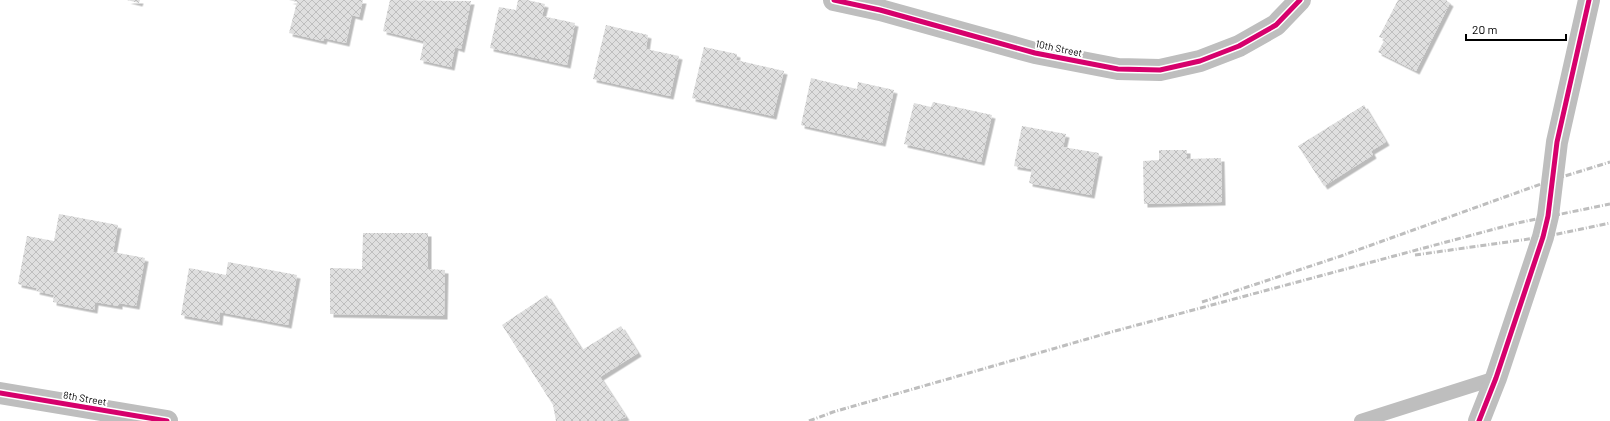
<svg xmlns="http://www.w3.org/2000/svg" width="1610" height="421" font-family="Barlow,sans-serif">
<defs>
<pattern id="building-cross-hatch" width="8" height="8" patternUnits="userSpaceOnUse"><rect width="8" height="8" fill="#dfdfdf"/><path d="M0 0l8 8M0 8l8-8" fill="none" stroke="#bebebe"/></pattern>
<filter id="shadow"><feDropShadow dx="3.5" dy="3.5" stdDeviation="0" flood-color="#0004"/></filter>
</defs>
<rect width="100%" height="100%" fill="#fff"/>
<g fill="url(#building-cross-hatch)" filter="url(#shadow)">
<path d="M127,0H140L139,3Z"/>
<path d="M289,0H363L359,17L352,15L346,43L324,38L323,41L289,33L297,2Z"/>
<path d="M390,0L471,1L461,49L455,47L451,67L420,60L424,41L383,31Z"/>
<path d="M518,0H527L545,4L542,16L575,23L567,65L490,48L499,7L516,10Z"/>
<path d="M1398,0H1447V1L1450,3L1416,71L1378,52L1385,39L1379,37Z"/>
<path d="M606,25L648,35L646,49L679,56L670,96L593,79Z"/>
<path d="M704,47L737,54L736,60L784,71L773,116L692,98Z"/>
<path d="M811,78L857,89L858,82L894,90L882,143L801,125Z"/>
<path d="M933,102L992,115L981,162L904,144L914,103L931,107Z"/>
<path d="M1364,105L1386,142L1371,151L1373,155L1324,186L1298,146Z"/>
<path d="M1022,126L1066,134L1063,147L1099,153L1091,195L1029,183L1032,169L1014,166Z"/>
<path d="M1159,150H1187V159L1221,158L1222,202L1144,204L1143,161L1159,160Z"/>
<path d="M59,214L118,225L113,252L145,258L136,306L119,303V306L95,302L94,310L53,302L54,295L36,291L37,288L18,284L27,236L54,241Z"/>
<path d="M363,233H428V269L445,270L444,316L330,314V268L362,269Z"/>
<path d="M228,262L297,275L288,325L220,312L219,322L181,315L189,268L226,275Z"/>
<path d="M547,295L582,350L621,326L638,353L600,377L626,417L615,421H556L553,405L502,325Z"/>
</g>
<g fill="none" stroke-linecap="round" stroke-linejoin="round">
<path stroke="#bebebe" stroke-width="14" d="M1361,421L1496,378"/>
<g stroke="#bebebe" stroke-width="22">
<path d="M834,0L880,10L1035,53L1118,69L1160,70L1200,61L1239,46L1276,25L1300,0"/>
<path d="M0,393L167,421"/>
<path d="M1479,421L1496,378L1543,237L1548,216L1557,142L1589,0"/>
</g>
<g stroke="#bebebe" stroke-width="3" stroke-dasharray="6 2 1 2" stroke-linecap="butt">
<path d="M1415,255L1543,237L1610,223"/>
<path d="M1202,302L1341,256L1552,180L1610,162"/>
<path d="M809,421L833,412L1115,331L1517,223L1610,204"/>
</g>
<defs>
<g id="cycleway">
<path d="M834,0L880,10L1035,53L1118,69L1160,70L1200,61L1239,46L1276,25L1300,0"/>
<path d="M0,393L167,421"/>
<path d="M1479,421L1496,378L1543,237L1548,216L1557,142L1589,0"/>
</g>
</defs>
<use href="#cycleway" stroke="#fff" stroke-width="8"/>
<use href="#cycleway" stroke="#d6006c" stroke-width="5"/>
</g>
<g text-anchor="middle" stroke-width="4" stroke-linejoin="round" paint-order="stroke">
<g font-size="10" fill="#000" stroke="#fff">
<text transform="translate(1059 48) rotate(12)" y="4">10th Street</text>
<text transform="translate(85 398) rotate(10)" y="4">8th Street</text>
</g>
</g>
<path d="M1466 34v6h100v-6" fill="none" stroke="#000000" stroke-width="2"/>
<text x="1472" y="34" font-size="12" fill="#000000" stroke="#ffffff" stroke-width="3" paint-order="stroke">20 m</text>
</svg>
